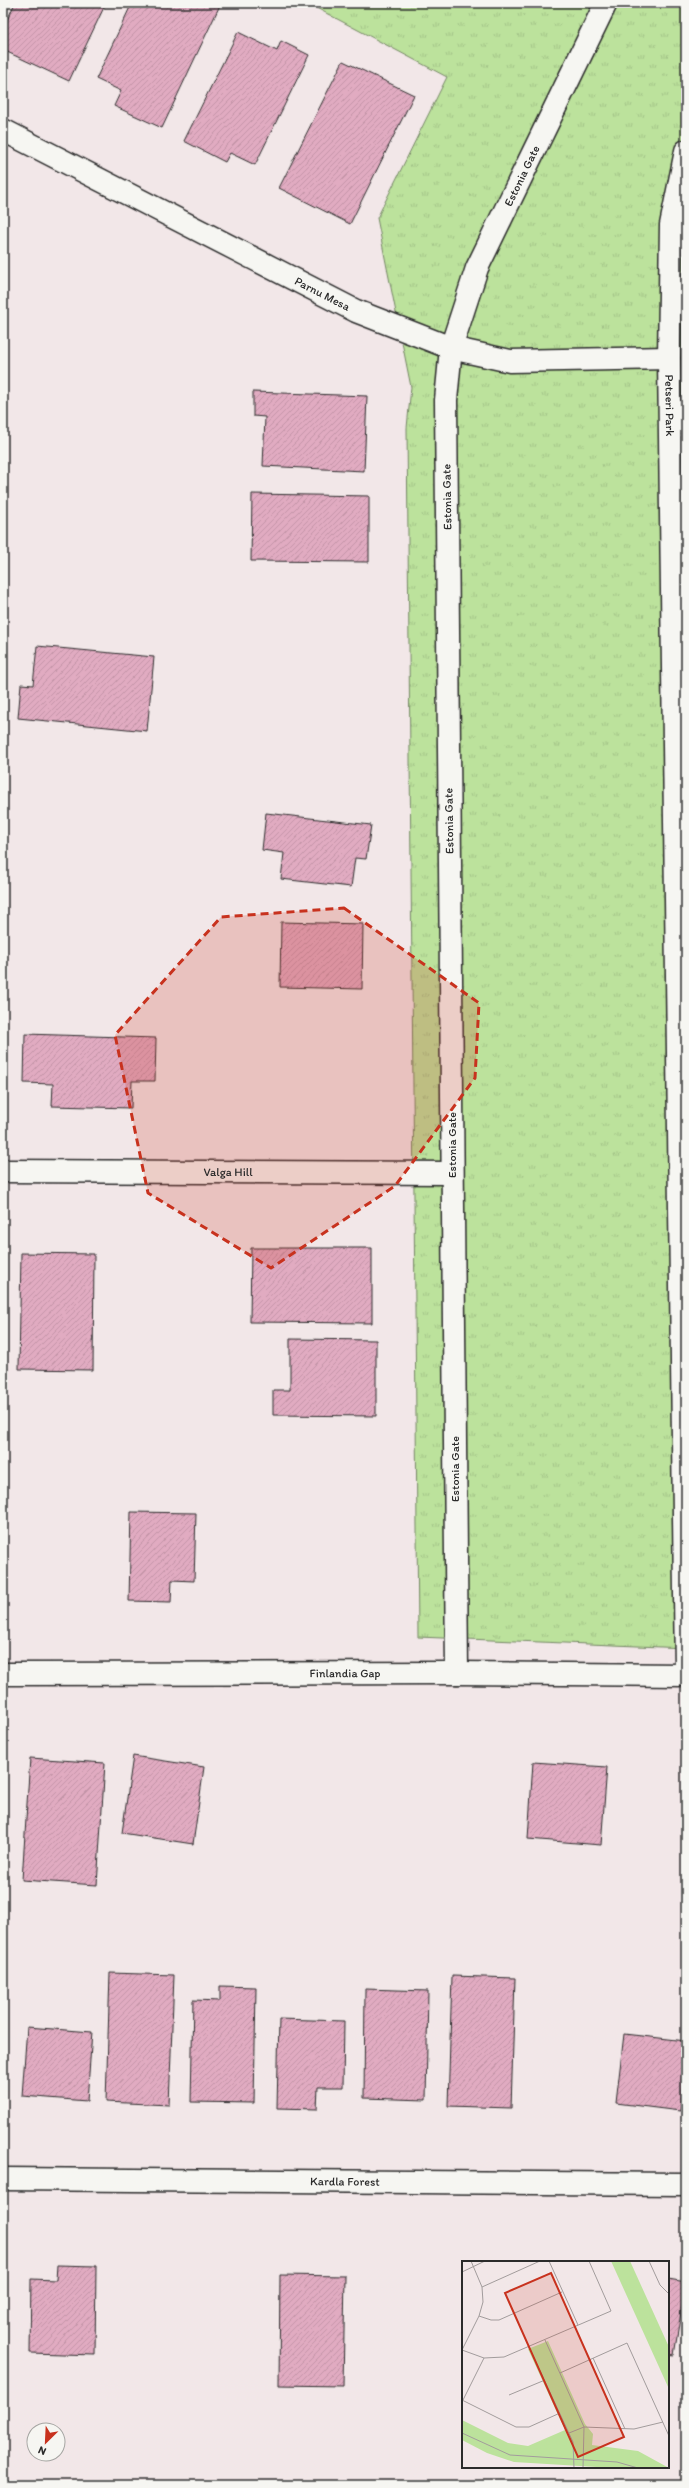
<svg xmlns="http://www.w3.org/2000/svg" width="689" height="2488" font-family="Itim,sans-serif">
<defs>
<pattern id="grass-tufts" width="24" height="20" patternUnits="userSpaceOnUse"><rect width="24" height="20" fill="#bce29c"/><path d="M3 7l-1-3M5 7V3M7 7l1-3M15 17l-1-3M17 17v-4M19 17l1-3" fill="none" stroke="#a2c287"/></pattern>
<pattern id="building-hatch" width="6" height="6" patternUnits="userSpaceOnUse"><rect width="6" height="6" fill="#e1abc1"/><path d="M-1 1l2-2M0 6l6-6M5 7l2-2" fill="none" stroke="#c193a6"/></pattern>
</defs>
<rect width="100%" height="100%" fill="#f2e7e8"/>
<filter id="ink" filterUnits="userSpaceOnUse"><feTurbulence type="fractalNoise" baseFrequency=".025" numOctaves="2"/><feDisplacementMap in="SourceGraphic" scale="8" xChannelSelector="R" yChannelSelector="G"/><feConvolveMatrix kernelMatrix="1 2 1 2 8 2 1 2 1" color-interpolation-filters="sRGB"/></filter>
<g filter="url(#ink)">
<path fill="url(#grass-tufts)" stroke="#748664" d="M307,3H686V1648L418,1637L407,428L411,387L377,218L447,77Z"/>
<g fill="url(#building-hatch)" stroke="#2b2b2b">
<path d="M15,3H106L69,81L3,50V29Z"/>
<path d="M132,3H221L162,128L114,106L121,91L96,79Z"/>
<path d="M238,32L277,51L281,41L309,55L255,165L230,153L225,162L184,141Z"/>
<path d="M343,61L414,95L350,224L279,188Z"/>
<path d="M253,392L367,396L364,471L263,466L265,417L253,416Z"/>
<path d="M252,494L369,496V562L251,561Z"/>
<path d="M37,646L154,657L147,731L18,718L21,684L33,685Z"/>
<path d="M266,813L371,825L366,859L355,858L351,887L281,879L284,853L262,850Z"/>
<path d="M281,922L363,924L362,989L280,987Z"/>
<path d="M25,1034L156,1038L155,1081H132L131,1108L52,1106L53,1084L24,1083Z"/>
<path d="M251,1248H372V1323L250,1322Z"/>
<path d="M21,1253L94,1254L93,1370L19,1369Z"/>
<path d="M290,1339L376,1340V1416L273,1415V1390H290Z"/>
<path d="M131,1512L196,1513L194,1581L172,1580L171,1602L129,1601Z"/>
<path d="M133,1756L204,1767L193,1844L122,1833Z"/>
<path d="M30,1758L105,1763L97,1885L22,1880Z"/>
<path d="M533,1762L607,1767L601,1845L528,1839Z"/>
<path d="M110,1973L174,1975L169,2105L106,2102Z"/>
<path d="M452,1976L515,1978L511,2108L448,2106Z"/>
<path d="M220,1986L256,1987L254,2103L191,2102L193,2000L220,2001Z"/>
<path d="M365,1989L428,1991L426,2100L364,2098Z"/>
<path d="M279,2019L344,2021L343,2087H318L317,2109L277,2108Z"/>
<path d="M27,2027L92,2032L87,2101L22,2096Z"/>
<path d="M624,2034L686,2041V2065L680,2111L616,2103Z"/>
<path d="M57,2265L96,2266L95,2355L30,2353L31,2279L56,2280Z"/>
<path d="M280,2275L345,2276L343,2386L279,2385Z"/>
<path d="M668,2279L686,2282L674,2355L668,2354Z"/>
<path d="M120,2483L185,2485H120Z"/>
</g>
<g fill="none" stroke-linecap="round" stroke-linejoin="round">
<defs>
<g id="street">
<path id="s1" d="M3,130L356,311L451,348L510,361L669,358"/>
<path id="s2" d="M686,151L671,225L669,358L686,1670"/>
<path id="s3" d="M3,1171L452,1173"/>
<path id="s4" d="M457,1673L446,400L451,348L477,268L606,3"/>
<path id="s5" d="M3,1674L457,1673L686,1675"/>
<path id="s6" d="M3,2179L686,2184"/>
</g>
</defs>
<use href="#street" stroke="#2b2b2b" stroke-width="25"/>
<use href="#street" stroke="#f6f6f2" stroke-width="22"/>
</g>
</g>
<path fill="#c8321e" fill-opacity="0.2" stroke="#c8321e" stroke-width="3" stroke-dasharray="8 5" stroke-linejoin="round" d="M344,908L479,1003L475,1078L395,1186L271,1268L148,1193L115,1035L221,917Z"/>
<g text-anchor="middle" stroke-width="3" stroke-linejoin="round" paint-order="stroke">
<g font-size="12" fill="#2b2b2b" stroke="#f6f6f2">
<text dy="4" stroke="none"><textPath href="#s4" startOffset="1512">Estonia Gate</textPath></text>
<text dy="4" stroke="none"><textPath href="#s1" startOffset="359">Parnu Mesa</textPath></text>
<text dy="4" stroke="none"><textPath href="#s2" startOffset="256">Petseri Park</textPath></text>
<text transform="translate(447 497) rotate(-91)" y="4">Estonia Gate</text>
<text transform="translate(449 821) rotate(-91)" y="4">Estonia Gate</text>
<text transform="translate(452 1145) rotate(-90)" y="4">Estonia Gate</text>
<text dy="4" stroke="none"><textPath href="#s3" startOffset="225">Valga Hill</textPath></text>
<text transform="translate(455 1469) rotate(-90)" y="4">Estonia Gate</text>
<text dy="4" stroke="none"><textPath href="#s5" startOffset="342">Finlandia Gap</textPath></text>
<text dy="4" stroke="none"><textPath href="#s6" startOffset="342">Kardla Forest</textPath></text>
</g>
</g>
<g transform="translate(462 2261)">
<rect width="207" height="207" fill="#f2e7e8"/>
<path d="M149,0H168L207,86V128ZM86,80L123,163L131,173L130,184L176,190L207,207H151L52,201L25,192L0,179V159L46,182L66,185L103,169L66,88Z" fill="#bce29c"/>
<path fill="none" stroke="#a29c9c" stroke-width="1" d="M87,0L116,64M187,0L198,24L207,33M0,11L23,0M20,26L78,0M17,55L29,59H37L100,31M83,79L122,166L121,207M67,86L111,181L112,207M0,89L22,97L42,96L149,50L127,0M0,89L17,55L21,41L20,26L9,0M131,97L163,168M98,112L165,82L207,175M47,134L83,119M0,139L54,166H67L98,152M1,139L22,97M0,172L48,194L155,201L176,207M107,172L122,166L172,168L201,161"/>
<path fill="#c8321e" fill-opacity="0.15" stroke="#c8321e" stroke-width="2" d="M89,12L162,176L116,196L43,32Z"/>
<rect width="207" height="207" fill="none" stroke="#2b2b2b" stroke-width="2"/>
</g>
<rect width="689" height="2488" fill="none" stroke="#f6f6f2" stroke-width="16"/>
<rect x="8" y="8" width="673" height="2472" fill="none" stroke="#2b2b2b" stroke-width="1.5" filter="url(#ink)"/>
<g transform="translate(46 2442) rotate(204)"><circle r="19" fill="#f6f6f2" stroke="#a5a5a2"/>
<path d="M0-3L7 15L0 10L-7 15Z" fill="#c8321e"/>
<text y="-6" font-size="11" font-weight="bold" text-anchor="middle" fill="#2b2b2b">N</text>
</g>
</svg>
